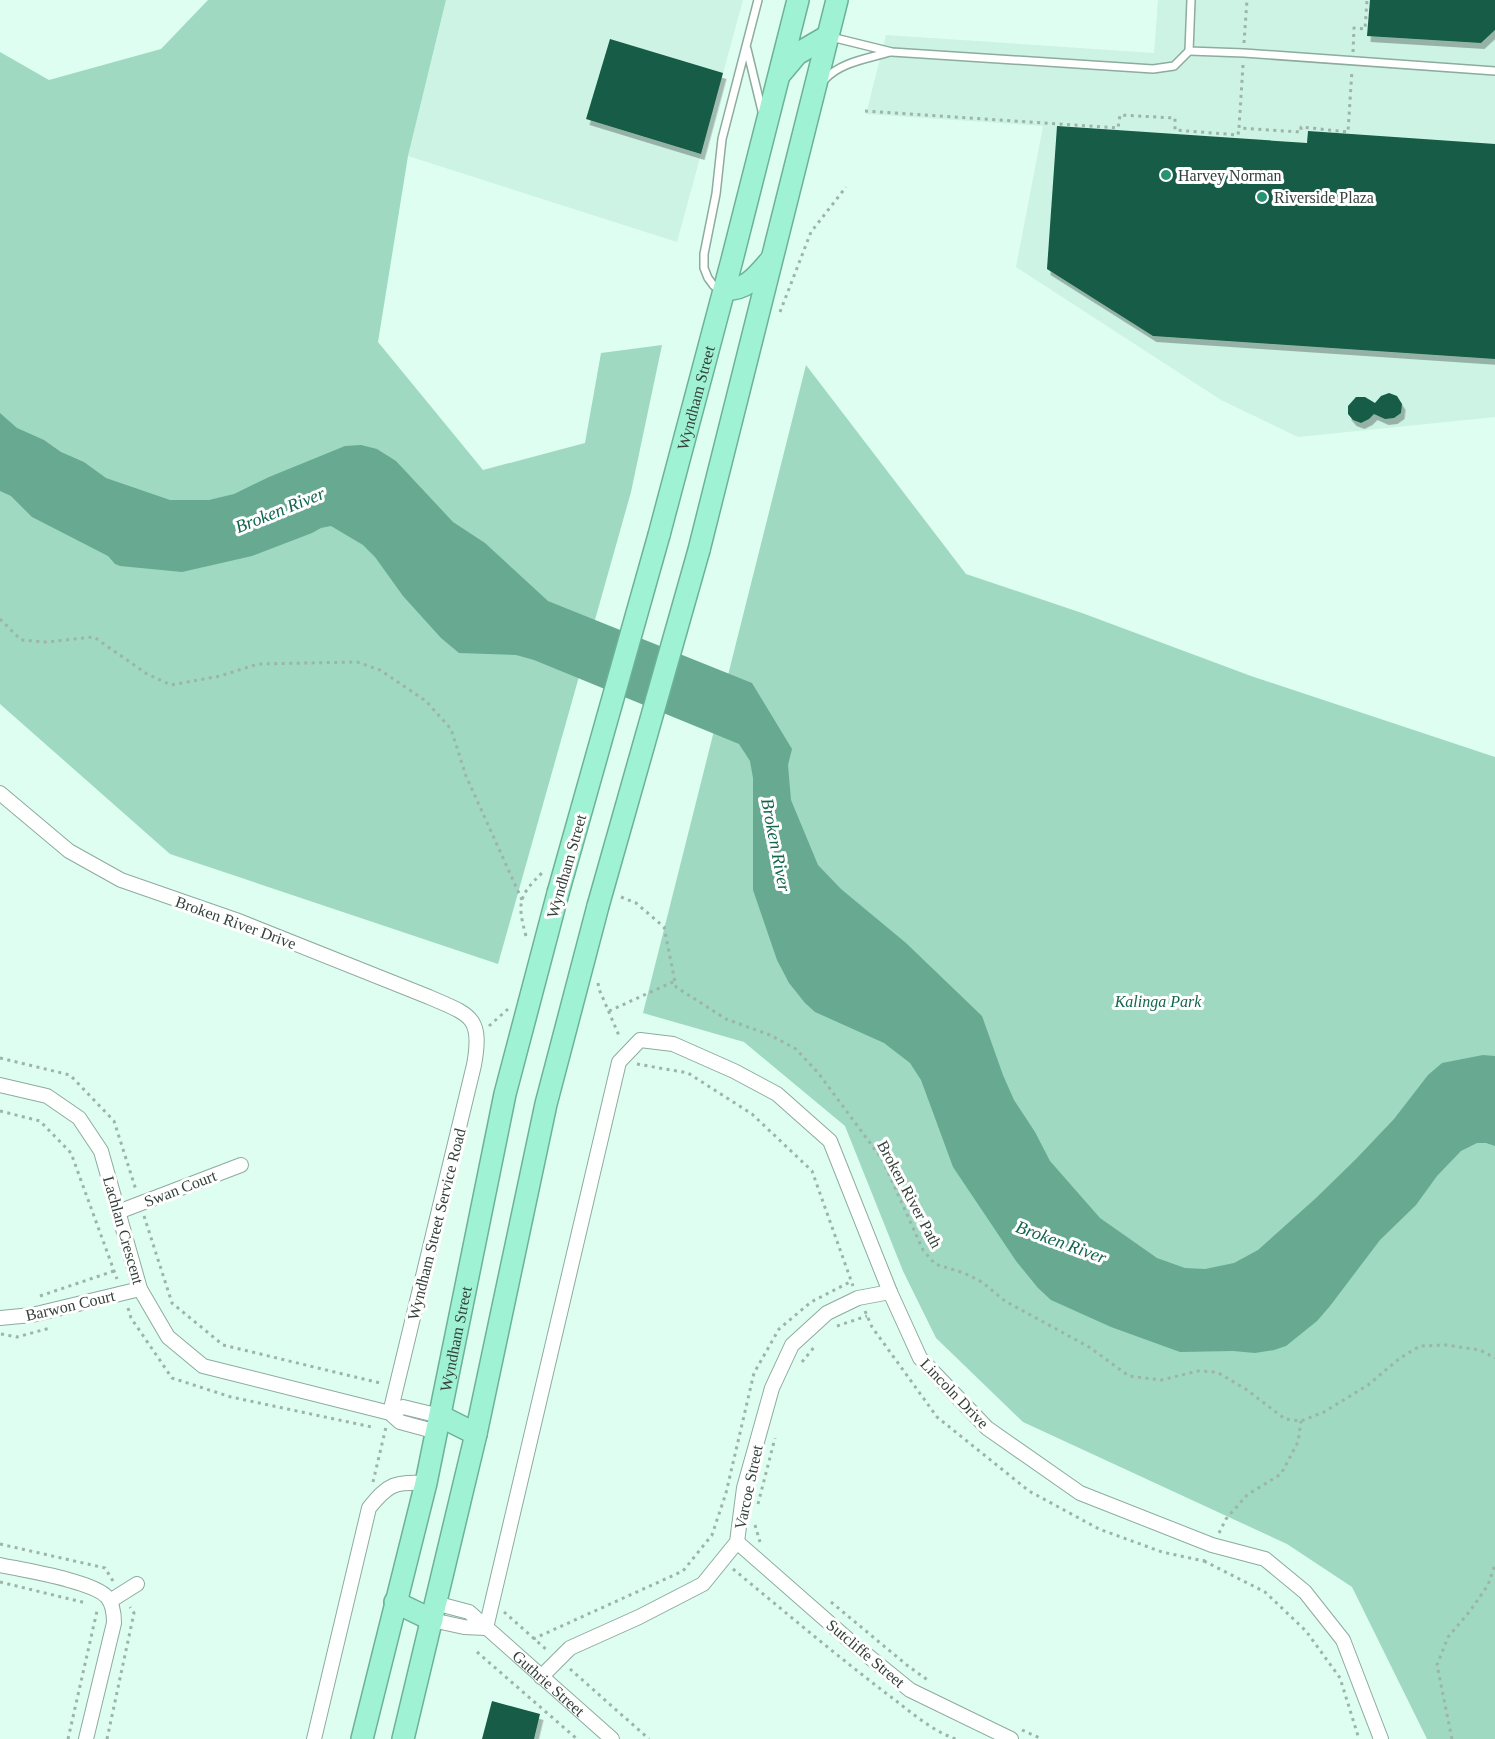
<svg xmlns="http://www.w3.org/2000/svg" width="1495" height="1739" font-family="'Times New Roman',serif">
<defs>
<filter id="shadow"><feDropShadow dx="3.5" dy="6" stdDeviation="0" flood-color="#0004"/></filter>
</defs>
<rect width="100%" height="100%" fill="#defef1"/>
<g fill="#ccf3e3">
<path d="M446,0H743L677,242L408,156Z"/>
<path d="M1158,0H1495V417L1298,437L1221,400L1016,267L1043,126L866,114L886,35L1154,53Z"/>
</g>
<g fill="#9fd9c2">
<path d="M208,0H446L408,156L378,342L483,470L585,443L601,353L662,345L631,492L498,964L170,854L0,704V52L49,80L161,49Z"/>
<path d="M806,365L966,574L1082,613L1251,676L1495,757V1739H1427L1352,1587L1287,1544L1023,1422L936,1338L903,1271L845,1126L744,1042L643,1013Z"/>
</g>
<path fill="#68aa91" d="M0,413L17,428L44,440L61,452L84,462L106,478L170,500H209L234,494L269,477L345,446L361,445L377,449L396,461L453,522L485,543L548,601L752,683L792,749L788,765L791,800L818,865L841,889L906,943L982,1016L1003,1075L1014,1100L1035,1132L1050,1161L1100,1218L1157,1258L1185,1268L1205,1269L1234,1263L1258,1250L1316,1198L1356,1159L1394,1119L1428,1075L1442,1063L1483,1055L1495,1056V1146L1486,1143H1477L1461,1151L1437,1176L1416,1205L1380,1240L1330,1306L1317,1321L1286,1346L1274,1350L1255,1353L1233,1351L1180,1352L1111,1327L1051,1300L1038,1288L1016,1261L953,1167L921,1080L910,1063L884,1043L815,1012L805,1003L789,983L777,960L753,890V778L750,761L739,744L534,660L516,655L459,653L441,638L403,596L375,557L363,545L331,526L321,528L312,533L252,556L182,572L120,566L115,564L108,556L32,517L11,496L0,491Z"/>
<g fill="#155b46" filter="url(#shadow)">
<path d="M1370,0H1495V30L1481,43L1367,36Z"/>
<path d="M610,39L723,73L701,154L586,119Z"/>
<path d="M1057,126L1307,143L1308,131L1495,144V359L1153,336L1047,269Z"/>
<path d="M1389,393L1397,396L1402,404L1401,413L1394,418L1385,419L1374,414L1369,419L1361,423L1353,420L1348,414V406L1356,397H1365L1375,403L1381,396Z"/>
<path d="M492,1701L540,1714L534,1739H482Z"/>
</g>
<g fill="none" stroke-linecap="round" stroke-linejoin="round">
<defs>
<g id="service">
<path d="M1191,0L1189,51L1244,53L1495,71"/>
<path d="M831,37L892,52L1153,69L1174,66L1189,51"/>
<path d="M747,49L762,111"/>
<path d="M824,80C841,62 866,59 890,52"/>
<path d="M722,288L714,286L708,278L704,268V254L716,194L722,139L758,0"/>
</g>
<g id="minor">
<path d="M0,793L69,851L121,880L236,920L429,997C470,1015 483,1016 474,1065L390,1413"/>
<path d="M0,1085L47,1096L79,1118L101,1151L140,1289L168,1337L203,1366L390,1413L400,1422L437,1432"/>
<path d="M118,1212L241,1165"/>
<path d="M0,1318L32,1315L140,1289"/>
<path d="M390,1413L403,1407L440,1416"/>
<path d="M737,1542L851,1642L910,1690L1011,1739"/>
<path d="M0,1565C23,1570 93,1581 107,1597C113,1604 114,1614 114,1623L86,1739"/>
<path d="M110,1601L137,1584"/>
<path id="s1" d="M435,1603L469,1612L612,1739"/>
<path d="M432,1620L464,1627L486,1628"/>
<path d="M486,1628L619,1062L640,1040L673,1044L734,1071L777,1094L830,1141L890,1292L920,1358L987,1428L1080,1493L1212,1545L1265,1559L1305,1592L1343,1640L1381,1739"/>
<path d="M541,1677L570,1648L639,1617L703,1584L737,1542L744,1488L772,1388L792,1345L827,1313L858,1298L890,1292"/>
<path d="M314,1739L369,1508C389,1483 395,1482 426,1483"/>
</g>
<g id="trunk">
<path d="M781,73L797,54L828,36"/>
<path d="M724,289C746,291 757,276 770,261"/>
<path id="s2" d="M659,535L732,260L798,0"/>
<path d="M699,550L837,0"/>
<path d="M440,1416L476,1434"/>
<path d="M395,1602L432,1620"/>
<path id="s3" d="M362,1739L426,1483L505,1094L558,893"/>
<path d="M403,1739L476,1434L546,1104L598,906"/>
</g>
</defs>
<use href="#service" stroke="#8dab9f" stroke-width="10"/>
<use href="#minor" stroke="#8dab9f" stroke-width="16"/>
<use href="#trunk" stroke="#6bb298" stroke-width="24"/>
<g stroke="#9cb4aa" stroke-width="3" stroke-dasharray="3 4.5" stroke-linecap="butt">
<path d="M1244,43L1247,0"/>
<path d="M1353,52L1354,28L1365,29L1367,0"/>
<path d="M1243,65L1239,128L1301,132V127L1348,132L1352,70"/>
<path d="M865,111L1118,128L1120,115L1175,118V130L1238,135L1239,128"/>
<path d="M780,312L811,232L846,187"/>
<path d="M0,619L21,640L46,642L94,637L147,674L171,685L220,676L258,664L357,662L380,670L426,701L451,729L466,776L522,900"/>
<path d="M621,897L636,903L664,927L676,987L726,1019L770,1035L796,1049L819,1074L882,1159L923,1250L935,1264L964,1273L982,1282L1005,1301L1089,1347L1129,1376L1161,1380L1198,1371L1217,1372L1247,1390L1285,1419L1301,1421L1324,1412L1368,1385L1400,1358L1420,1346L1446,1345L1480,1350L1495,1358"/>
<path d="M526,936C517,903 518,896 544,871"/>
<path d="M598,983L599,989L620,1038"/>
<path d="M609,1011L675,981"/>
<path d="M489,1026L508,1009"/>
<path d="M0,1058L70,1075L114,1121L136,1190"/>
<path d="M637,1064L688,1073L752,1114L812,1171L853,1286"/>
<path d="M0,1111L40,1121L71,1153L117,1279"/>
<path d="M144,1216L172,1303L223,1345L380,1383"/>
<path d="M40,1296L114,1271"/>
<path d="M128,1308L131,1318L172,1378L231,1397L372,1427"/>
<path d="M865,1311L872,1327L937,1417L1029,1491L1099,1529L1162,1552L1204,1561L1206,1557"/>
<path d="M837,1326L867,1316"/>
<path d="M1,1334L17,1337L50,1328"/>
<path d="M802,1362L815,1346"/>
<path d="M373,1482L386,1427"/>
<path d="M758,1504L775,1438"/>
<path d="M755,1525L760,1542"/>
<path d="M1219,1533L1226,1519L1247,1495L1281,1474L1298,1442L1301,1421"/>
<path d="M0,1544L105,1568L113,1581"/>
<path d="M1204,1561L1265,1592L1306,1631L1340,1678L1359,1739"/>
<path d="M733,1569C785,1612 837,1656 891,1697C911,1712 932,1731 956,1739"/>
<path d="M0,1582L86,1603"/>
<path d="M831,1602L908,1666L929,1681"/>
<path d="M504,1612L548,1651"/>
<path d="M533,1639L683,1571L712,1535L726,1493L754,1373L779,1329L811,1302L850,1282"/>
<path d="M477,1652L577,1739"/>
<path d="M570,1669L649,1739"/>
<path d="M1022,1730L1042,1739"/>
<path d="M68,1739L97,1611"/>
<path d="M107,1739L134,1613L130,1607"/>
<path d="M1452,1739L1437,1665L1448,1637L1470,1611L1488,1585L1495,1564"/>
</g>
<use href="#service" stroke="#fff" stroke-width="7"/>
<use href="#minor" stroke="#fff" stroke-width="14"/>
<use href="#trunk" stroke="#a0f2d4" stroke-width="21"/>
<defs>
<g id="trunk-bridge">
<path d="M558,893L659,535"/>
<path d="M598,906L699,550"/>
</g>
</defs>
<use href="#trunk-bridge" stroke="#6bb298" stroke-width="24" stroke-linecap="butt"/>
<use href="#trunk-bridge" stroke="#a0f2d4" stroke-width="21"/>
</g>
<g fill="#289373" stroke="#fff" stroke-width="2">
<circle cx="1166" cy="175" r="6"/>
<circle cx="1262" cy="197" r="6"/>
</g>
<g text-anchor="middle" stroke-width="6" stroke-linejoin="round" paint-order="stroke">
<g font-size="16" fill="#34403b" stroke="#fff" text-anchor="start">
<text x="1178" y="181">Harvey Norman</text>
<text x="1274" y="203">Riverside Plaza</text>
</g>
<g font-size="16" fill="#34403b" stroke="#fff">
<text dy="6" stroke="none"><textPath href="#s2" startOffset="142">Wyndham Street</textPath></text>
<text transform="translate(566 866) rotate(-74)" y="6">Wyndham Street</text>
<text transform="translate(236 922) rotate(20)" y="6">Broken River Drive</text>
<text transform="translate(180 1188) rotate(-21)" y="6">Swan Court</text>
<text transform="translate(910 1194) rotate(62)" y="6">Broken River Path</text>
<text transform="translate(436 1224) rotate(-76)" y="6">Wyndham Street Service Road</text>
<text transform="translate(124 1230) rotate(74)" y="6">Lachlan Crescent</text>
<text transform="translate(70 1305) rotate(-13)" y="6">Barwon Court</text>
<text dy="6" stroke="none"><textPath href="#s3" startOffset="411">Wyndham Street</textPath></text>
<text transform="translate(955 1393) rotate(46)" y="6">Lincoln Drive</text>
<text transform="translate(748 1487) rotate(-78)" y="6">Varcoe Street</text>
<text transform="translate(866 1653) rotate(40)" y="6">Sutcliffe Street</text>
<text dy="6" stroke="none"><textPath href="#s1" startOffset="142">Guthrie Street</textPath></text>
</g>
<g font-size="16" font-style="italic" fill="#14674f" stroke="#fff">
<text x="1158" y="1007">Kalinga Park</text>
</g>
<g font-size="18" font-style="italic" fill="#11654d" stroke="#fff">
<text transform="translate(280 510) rotate(-22)" y="6">Broken River</text>
<text transform="translate(776 845) rotate(79)" y="6">Broken River</text>
<text transform="translate(1061 1242) rotate(20)" y="6">Broken River</text>
</g>
</g>
</svg>
